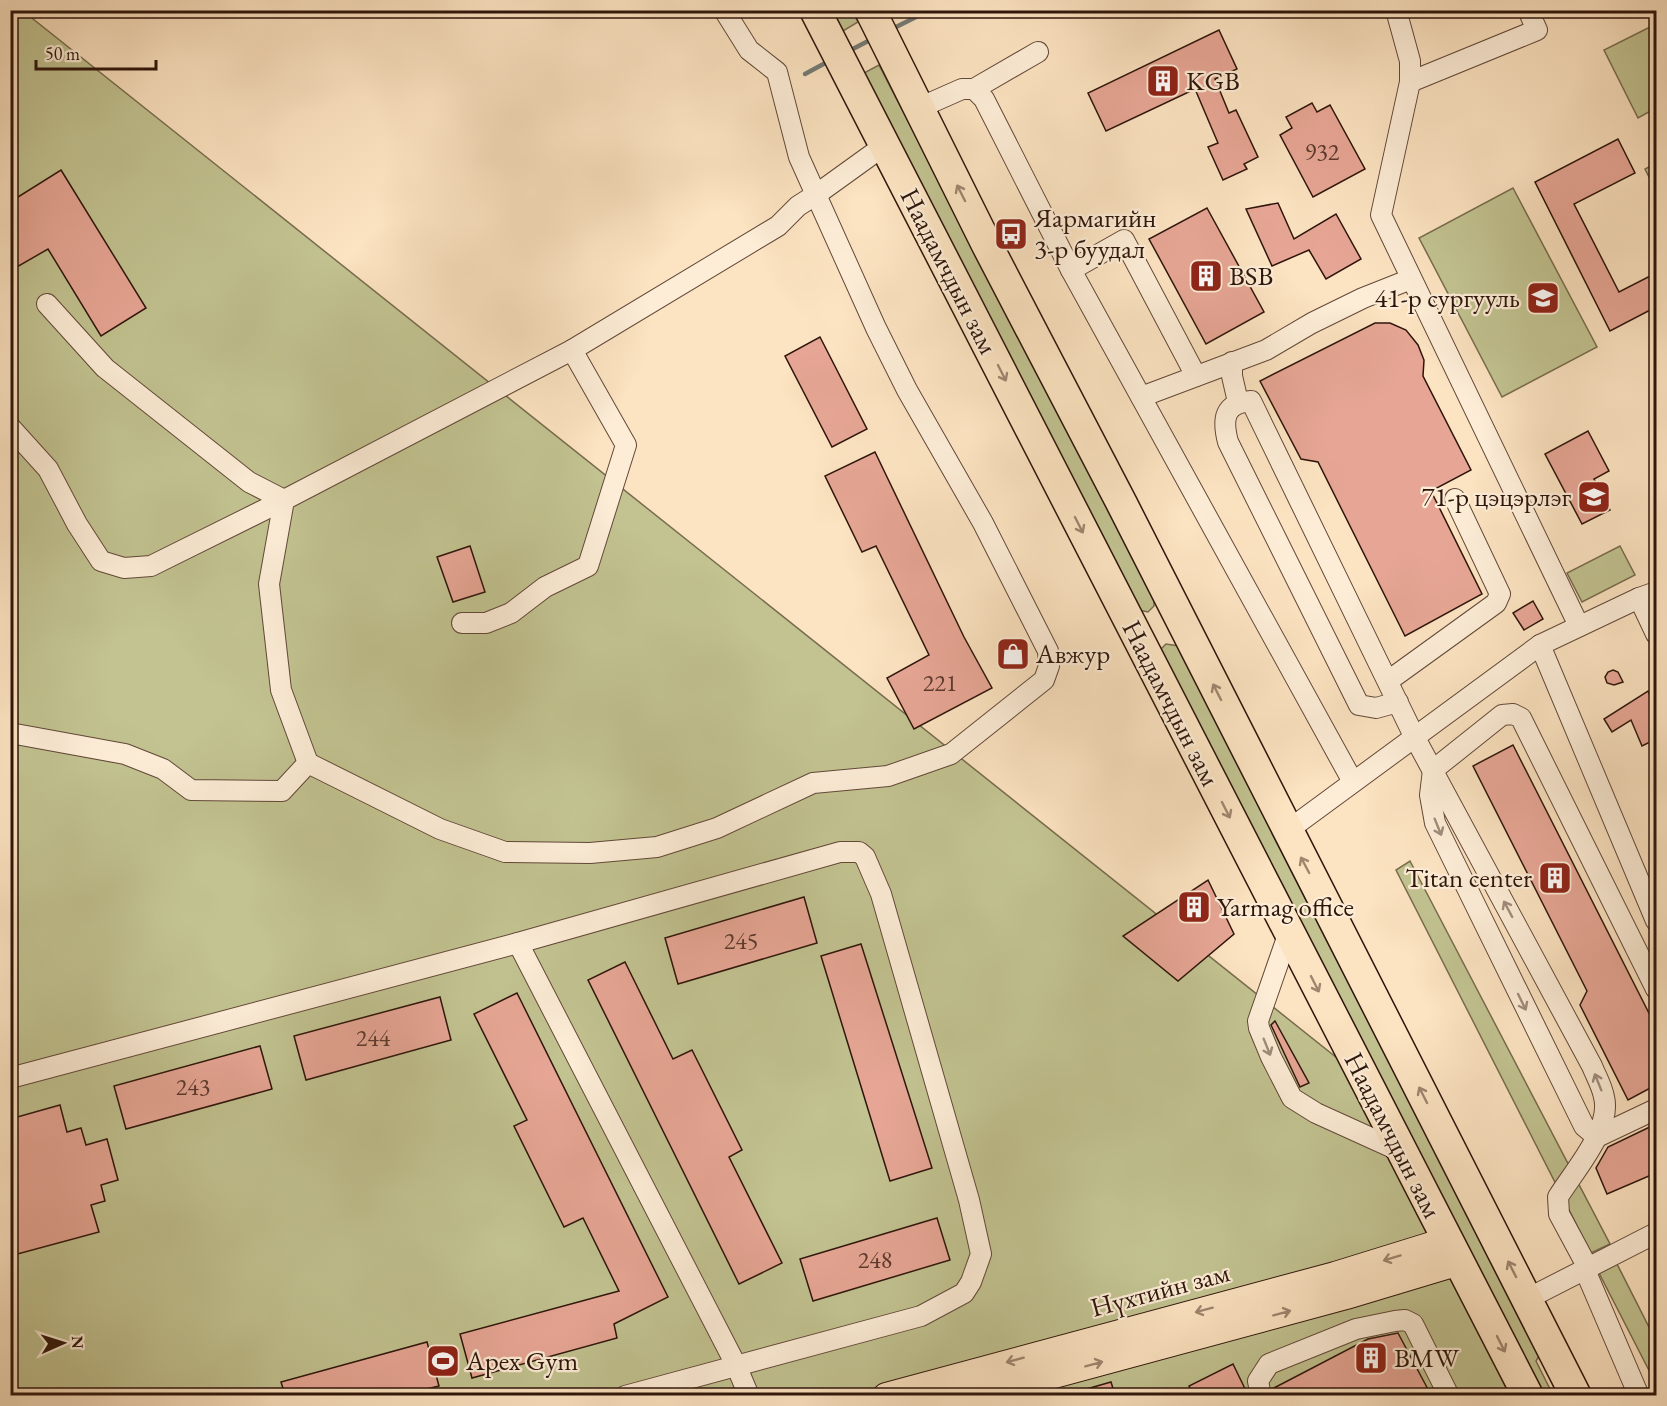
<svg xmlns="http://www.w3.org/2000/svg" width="1667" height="1406" font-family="'EB Garamond',serif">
<rect width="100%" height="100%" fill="#fce3c1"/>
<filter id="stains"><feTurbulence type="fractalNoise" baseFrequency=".00333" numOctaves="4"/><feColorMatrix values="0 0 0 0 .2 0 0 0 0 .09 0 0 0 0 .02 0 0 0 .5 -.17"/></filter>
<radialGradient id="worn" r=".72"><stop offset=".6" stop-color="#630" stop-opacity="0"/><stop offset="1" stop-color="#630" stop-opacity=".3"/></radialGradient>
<g fill="#c2c391" stroke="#786c4e" stroke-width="1.5">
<path d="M10,11H23L1386,1097L1160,650L1166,644L1179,646L1539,1356L1536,1361L1553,1395H11Z"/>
<path d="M832,11H852L858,22L843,31Z"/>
<path d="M1656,24V108L1638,118L1604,50Z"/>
<path d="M879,65L1154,598V606L1148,612L1139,610L864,73Z"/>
<path d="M1656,163V191L1645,169Z"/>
<path d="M1513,188L1597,347L1502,397L1419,238Z"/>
<path d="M1620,546L1635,575L1582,602L1567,573Z"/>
<path d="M1410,861L1610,1244L1591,1253L1396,870Z"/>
<path d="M1617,1264L1656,1341V1384L1599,1273Z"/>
</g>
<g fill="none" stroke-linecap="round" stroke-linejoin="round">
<g stroke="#737a74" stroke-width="4.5">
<path d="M890,30L926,12"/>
<path d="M847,52L872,39"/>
<path d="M805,74L829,61"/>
</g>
</g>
<g fill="#e7a695" stroke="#2e150b" stroke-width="1.5">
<path d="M1219,30L1237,69L1215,79L1229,113L1236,110L1258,157L1244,164L1247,169L1223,180L1208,147L1218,143L1195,89L1106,131L1088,93Z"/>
<path d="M1312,103L1317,112L1330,105L1365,169L1313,197L1280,135L1292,128L1286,117Z"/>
<path d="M1618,139L1635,173L1574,204L1619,292L1656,273V307L1610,331L1535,182Z"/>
<path d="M61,170L146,308L101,336L48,249L10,271V202Z"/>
<path d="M1278,203L1294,239L1336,214L1361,259L1326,279L1309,250L1272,266L1246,209Z"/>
<path d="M1207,208L1264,312L1206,344L1149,239Z"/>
<path d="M1375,323H1390L1406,330L1418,345L1424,360L1423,376L1471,470L1431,491L1482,594L1405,636L1318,462L1301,459L1260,381Z"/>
<path d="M820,337L867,429L832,447L785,356Z"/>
<path d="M1588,431L1609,471L1594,479L1610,510L1582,524L1545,454Z"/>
<path d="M875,452L964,637L992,688L914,729L887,678L929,655L876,546L862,552L825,476Z"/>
<path d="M470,546L485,592L453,602L437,557Z"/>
<path d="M1533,601L1543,619L1524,630L1513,613Z"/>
<path d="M1613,670L1618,672L1623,682L1614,685L1607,683L1605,677L1608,672Z"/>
<path d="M1648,691L1651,698L1656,695V739L1642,746L1631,720L1612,732L1604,719Z"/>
<path d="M1513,745L1656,1027V1085L1628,1100L1580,1005L1587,991L1473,766Z"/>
<path d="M1208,880L1234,934L1178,981L1123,936Z"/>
<path d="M804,897L817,943L678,984L665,938Z"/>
<path d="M861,944L932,1168L890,1181L821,956Z"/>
<path d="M625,962L673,1059L692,1050L742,1150L729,1157L782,1263L739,1284L588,980Z"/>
<path d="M517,993L668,1297L614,1324L617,1338L472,1378L460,1334L619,1291L583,1218L564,1227L514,1126L527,1120L474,1014Z"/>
<path d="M440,997L451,1040L306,1080L294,1036Z"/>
<path d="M1275,1021L1309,1083L1300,1087L1271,1025Z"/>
<path d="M260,1046L272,1089L126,1129L114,1086Z"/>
<path d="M60,1105L67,1132L81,1128L86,1145L107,1139L118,1180L101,1185L105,1201L91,1205L99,1232L10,1256V1119Z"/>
<path d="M1656,1124V1173L1607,1194L1596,1168L1608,1147Z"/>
<path d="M937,1218L950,1260L813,1301L800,1259Z"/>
<path d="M1398,1333L1431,1395H1273L1272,1389L1368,1339Z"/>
<path d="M427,1342L439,1386L402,1395H285L281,1382Z"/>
<path d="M1233,1364L1248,1395H1194L1189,1386Z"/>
<path d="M1111,1382L1115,1395H1077L1076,1392Z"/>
</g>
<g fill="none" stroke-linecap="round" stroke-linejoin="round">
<defs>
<g id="minor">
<path d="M1396,10L1410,61V82L1381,215L1579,626"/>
<path d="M1410,82L1537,30L1528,10"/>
<path d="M974,89L1038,52"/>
<path d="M919,108L962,89H974L984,99L1071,270L1353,782"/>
<path d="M1071,270L1124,240L1196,376"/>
<path d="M47,304L105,368L249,482L284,500"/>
<path d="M1232,362V376L1238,402"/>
<path d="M1141,397L1266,350L1312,323L1363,298L1411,279"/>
<path d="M10,427L48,469L77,524L101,561L124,568L151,566L284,500"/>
<path d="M1639,598L1656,634"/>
<path d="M462,623H486L511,613L545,587L588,566L626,445L572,350L778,226L798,206L817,194L885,145"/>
<path d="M1540,645L1656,921"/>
<path d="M1388,681L1496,603L1500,594L1455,499"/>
<path d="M1398,702L1376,708L1359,705L1228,442C1222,419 1224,403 1251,401L1414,736L1592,1066C1596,1076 1602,1086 1604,1097C1612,1129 1574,1171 1558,1197L1559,1214L1588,1268"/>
<path d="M10,733L125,754L163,769L191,790L282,791L308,763L440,829L505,852L590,853L657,847L717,828L813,783L888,776L951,754L1044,680L1049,666L1048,651L983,523L907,390L876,328L799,157L777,72L749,50L724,10"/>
<path d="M308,763L281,690L269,584L284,500L572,350"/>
<path d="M1287,831L1540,645L1639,598L1656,592"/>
<path d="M1289,932L1258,1021L1259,1028L1271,1057L1292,1098L1316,1113L1402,1152"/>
<path d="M518,943L736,1365L749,1396"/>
<path d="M10,1078L518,943L840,852H859L865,857L881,894L969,1200L981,1254L971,1282L964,1293L921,1316L625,1396"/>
<path d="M1597,1137L1584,1126L1435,823L1430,795L1433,770L1502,715L1513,714L1521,718L1656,989"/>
<path d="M1597,1137L1656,1109"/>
<path d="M1585,1270L1639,1396"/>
<path d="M1527,1299L1656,1233"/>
<path d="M1261,1396L1258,1381L1269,1364L1356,1329L1395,1321L1405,1320L1413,1324L1449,1396"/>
</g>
<g id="major">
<path d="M886,1396L1335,1275L1448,1240"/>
<path d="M976,1396L1346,1296L1459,1262"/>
</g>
<g id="highway">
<path d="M815,10L1528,1396"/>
<path d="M870,10L987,245L1122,504L1576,1396"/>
</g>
</defs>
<use href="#minor" stroke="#624838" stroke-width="22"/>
<use href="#major" stroke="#2e150b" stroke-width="28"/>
<use href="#highway" stroke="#2e150b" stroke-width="33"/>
<use href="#minor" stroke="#fdedd7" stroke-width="20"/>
<use href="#major" stroke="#fce3c1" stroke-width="26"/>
<use href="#highway" stroke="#fce3c1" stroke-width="30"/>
</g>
<defs><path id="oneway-shaft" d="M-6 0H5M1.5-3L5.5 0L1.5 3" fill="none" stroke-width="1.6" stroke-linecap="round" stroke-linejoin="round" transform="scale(1.5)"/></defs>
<g stroke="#9f866f">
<use href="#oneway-shaft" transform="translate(961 193) rotate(-117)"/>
<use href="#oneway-shaft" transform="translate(1002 373) rotate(63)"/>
<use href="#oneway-shaft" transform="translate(1079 525) rotate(63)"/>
<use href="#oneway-shaft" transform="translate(1217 692) rotate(-117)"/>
<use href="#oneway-shaft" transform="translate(1226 810) rotate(63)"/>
<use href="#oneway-shaft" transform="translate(1305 865) rotate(-118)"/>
<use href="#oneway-shaft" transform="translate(1315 984) rotate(63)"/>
<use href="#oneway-shaft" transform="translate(1423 1095) rotate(-117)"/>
<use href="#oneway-shaft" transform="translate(1392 1258) rotate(163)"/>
<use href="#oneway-shaft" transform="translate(1512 1269) rotate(-117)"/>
<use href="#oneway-shaft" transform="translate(1204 1310) rotate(165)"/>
<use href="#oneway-shaft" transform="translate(1282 1313) rotate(-15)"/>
<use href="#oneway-shaft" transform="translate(1501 1344) rotate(63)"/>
<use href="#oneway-shaft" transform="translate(1015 1360) rotate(165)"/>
<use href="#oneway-shaft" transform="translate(1094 1364) rotate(-15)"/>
</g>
<g stroke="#a08c7b">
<use href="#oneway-shaft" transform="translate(1438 827) rotate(68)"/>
<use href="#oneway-shaft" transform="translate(1508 909) rotate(-118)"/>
<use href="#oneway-shaft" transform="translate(1522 1002) rotate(64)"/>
<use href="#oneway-shaft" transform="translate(1267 1047) rotate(68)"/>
<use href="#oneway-shaft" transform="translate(1598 1082) rotate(-112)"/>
</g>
<defs>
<symbol id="building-square" viewBox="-11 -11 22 22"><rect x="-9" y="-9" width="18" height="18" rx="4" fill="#8f2418" stroke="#fdedd7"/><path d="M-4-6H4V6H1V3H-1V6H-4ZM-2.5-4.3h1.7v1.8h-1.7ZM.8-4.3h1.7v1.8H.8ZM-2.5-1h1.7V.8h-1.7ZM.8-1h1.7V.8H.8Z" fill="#fff"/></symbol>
<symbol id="bus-square" viewBox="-11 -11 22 22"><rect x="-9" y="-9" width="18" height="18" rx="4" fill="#8f2418" stroke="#fdedd7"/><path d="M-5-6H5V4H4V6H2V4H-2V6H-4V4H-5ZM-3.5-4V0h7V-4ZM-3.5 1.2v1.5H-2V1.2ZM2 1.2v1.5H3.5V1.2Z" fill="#fff"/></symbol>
<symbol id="school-square" viewBox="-11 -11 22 22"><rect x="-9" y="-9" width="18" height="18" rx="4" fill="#8f2418" stroke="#fdedd7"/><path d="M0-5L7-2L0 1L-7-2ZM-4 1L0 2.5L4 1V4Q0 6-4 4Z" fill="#fff"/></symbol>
<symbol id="shop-square" viewBox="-11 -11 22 22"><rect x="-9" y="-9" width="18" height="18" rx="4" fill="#8f2418" stroke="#fdedd7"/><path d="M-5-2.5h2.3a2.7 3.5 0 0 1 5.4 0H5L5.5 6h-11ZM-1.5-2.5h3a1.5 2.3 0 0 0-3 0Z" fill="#fff"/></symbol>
<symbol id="stadium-square" viewBox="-11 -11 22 22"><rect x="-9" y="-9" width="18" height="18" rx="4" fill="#8f2418" stroke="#fdedd7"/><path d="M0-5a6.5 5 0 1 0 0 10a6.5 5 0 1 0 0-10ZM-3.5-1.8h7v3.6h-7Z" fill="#fff"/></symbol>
</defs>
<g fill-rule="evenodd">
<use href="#building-square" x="1144" y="62" width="38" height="38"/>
<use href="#bus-square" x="992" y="215" width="38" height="38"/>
<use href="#building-square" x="1187" y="257" width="38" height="38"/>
<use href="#school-square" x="1524" y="279" width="38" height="38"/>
<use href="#school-square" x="1575" y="478" width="38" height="38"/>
<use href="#shop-square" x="994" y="635" width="38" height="38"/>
<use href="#building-square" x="1536" y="859" width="38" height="38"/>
<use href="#building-square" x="1175" y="888" width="38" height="38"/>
<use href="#building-square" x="1352" y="1339" width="38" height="38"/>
<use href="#stadium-square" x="424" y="1342" width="38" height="38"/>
</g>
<g text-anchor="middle" stroke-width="4.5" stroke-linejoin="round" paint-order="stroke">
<g font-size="24" fill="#5c392e">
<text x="1322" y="160">932</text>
<text x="940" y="691">221</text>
<text x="741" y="949">245</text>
<text x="373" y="1046">244</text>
<text x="193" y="1095">243</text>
<text x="875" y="1268">248</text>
</g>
<g font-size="27" fill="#2e150b" stroke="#fdedd7" text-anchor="start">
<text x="1186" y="90">KGB</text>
<text x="1034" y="227">Яармагийн<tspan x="1034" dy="31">3-р буудал</tspan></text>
<text x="1229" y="285">BSB</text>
<text x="1520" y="307" text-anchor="end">41-р сургууль</text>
<text x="1571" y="506" text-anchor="end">71-р цэцэрлэг</text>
<text x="1036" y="663">Авжур</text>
<text x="1532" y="887" text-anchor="end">Titan center</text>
<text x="1217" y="916">Yarmag office</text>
<text x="1394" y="1367">BMW</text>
<text x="466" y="1370">Apex Gym</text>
</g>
<g font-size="27" fill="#2e150b" stroke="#fdedd7">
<text transform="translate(949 271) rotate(63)" y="9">Наадамчдын зам</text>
<text transform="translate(1171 703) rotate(63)" y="9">Наадамчдын зам</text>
<text transform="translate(1393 1135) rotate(63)" y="9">Наадамчдын зам</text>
<text transform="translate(1160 1290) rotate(-15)" y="9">Нүхтийн зам</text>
</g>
</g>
<rect width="1667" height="1406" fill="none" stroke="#fce3c1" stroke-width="36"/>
<rect x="12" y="12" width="1643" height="1382" fill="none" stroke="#2e150b" stroke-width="3"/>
<rect x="18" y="18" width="1631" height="1370" fill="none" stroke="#2e150b" stroke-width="1.5"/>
<g transform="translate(63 1343) rotate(87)" stroke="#fdedd7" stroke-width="4.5" paint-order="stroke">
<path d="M0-4.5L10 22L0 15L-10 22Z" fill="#2e150b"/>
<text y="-9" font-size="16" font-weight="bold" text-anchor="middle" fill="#2e150b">N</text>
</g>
<path d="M36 60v9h120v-9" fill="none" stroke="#2e150b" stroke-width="3"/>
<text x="45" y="60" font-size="18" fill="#2e150b" stroke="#fdedd7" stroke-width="4.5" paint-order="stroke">50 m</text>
<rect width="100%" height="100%" filter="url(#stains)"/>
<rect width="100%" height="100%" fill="url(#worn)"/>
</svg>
